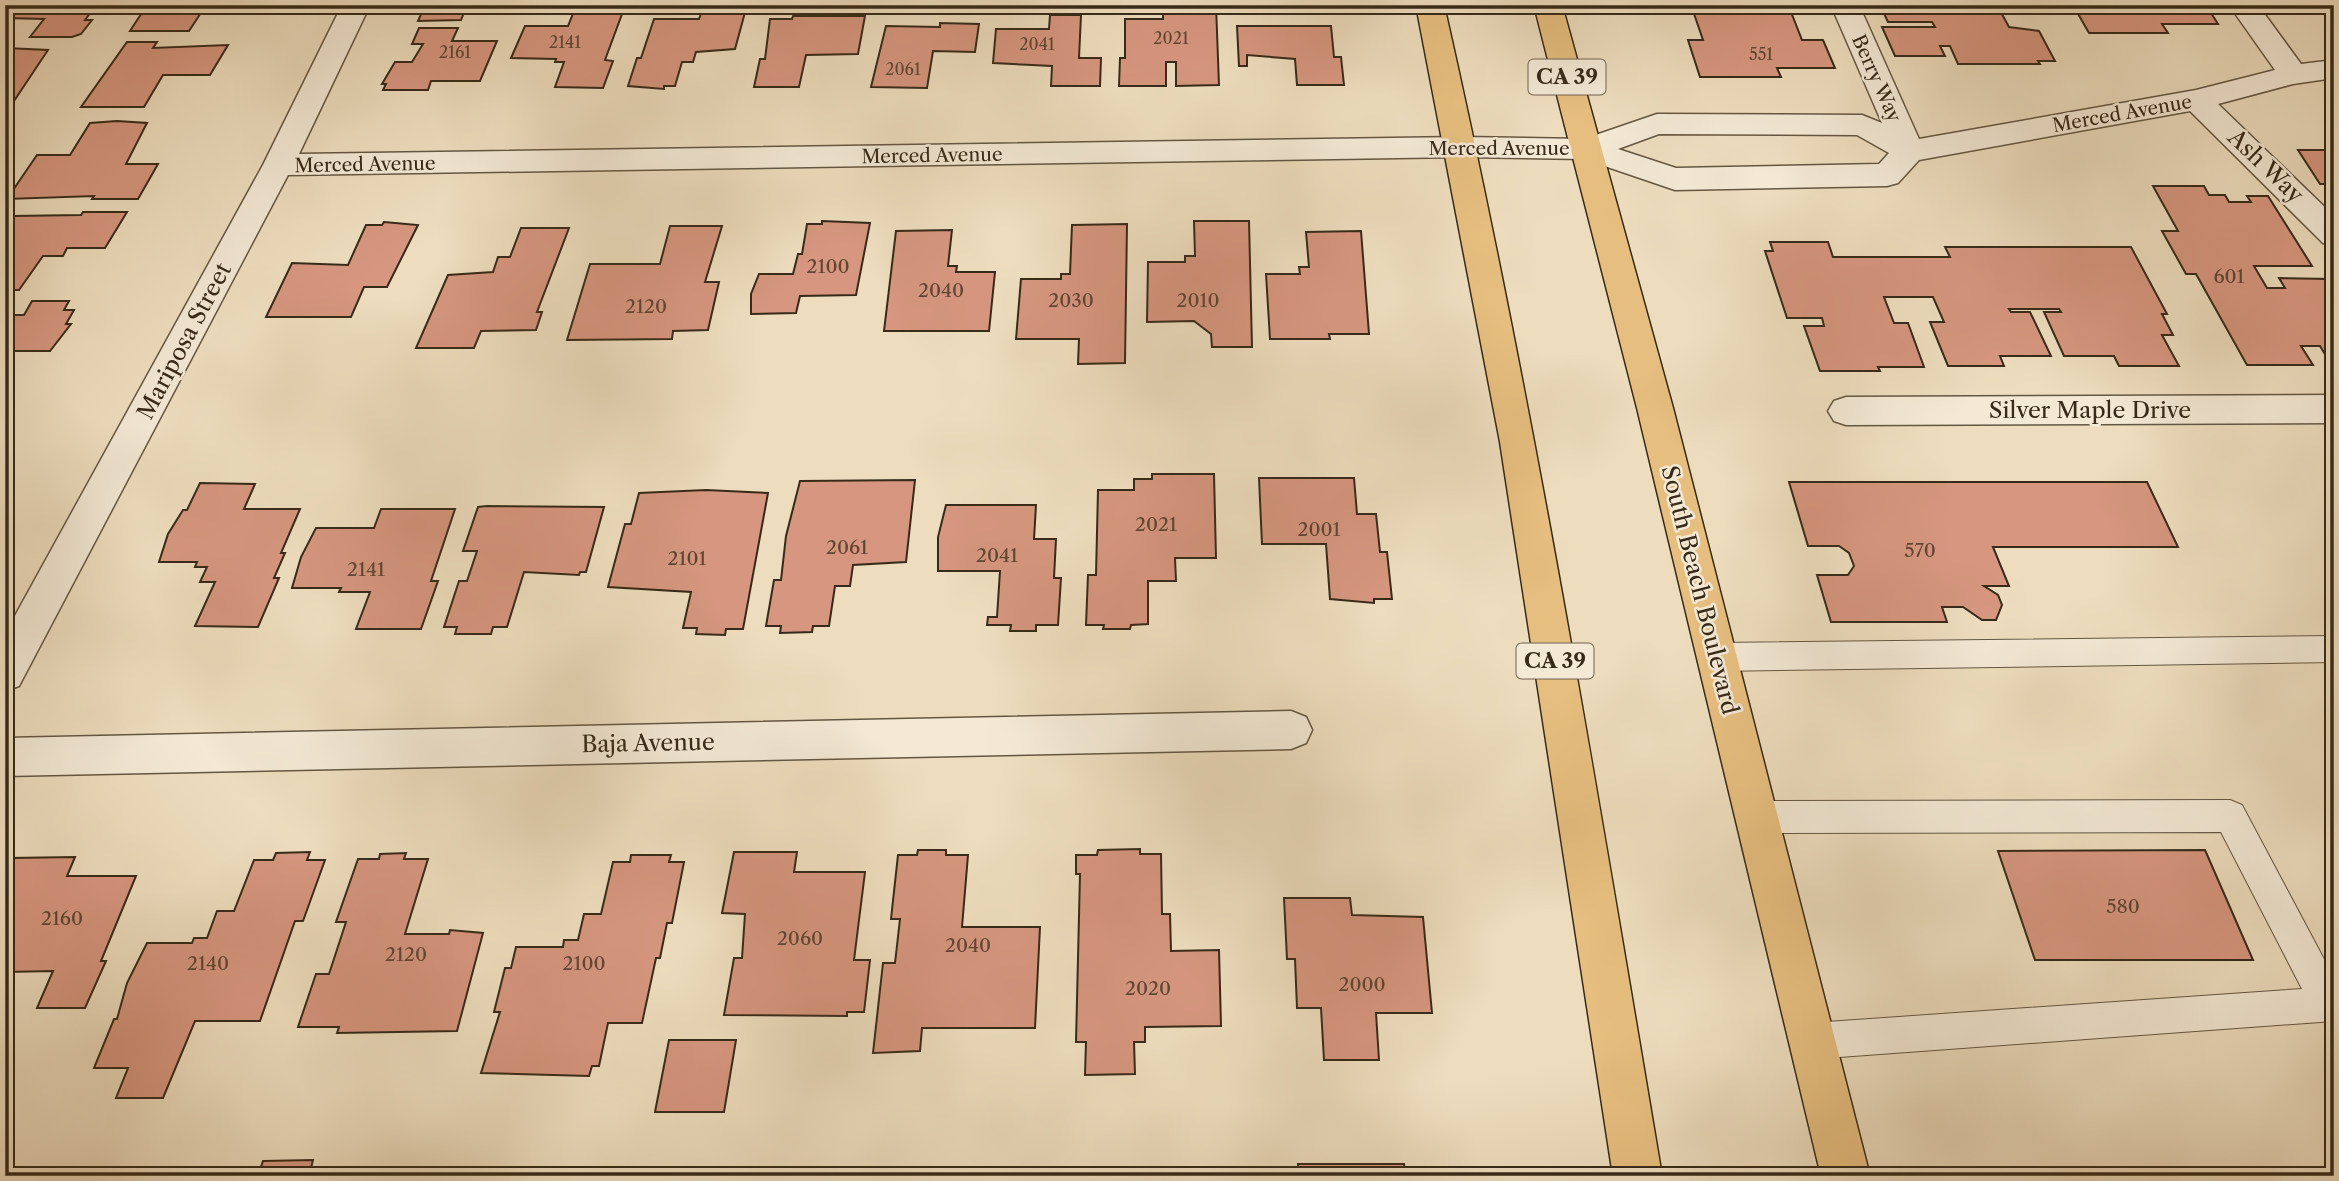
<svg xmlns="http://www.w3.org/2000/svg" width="2339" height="1181" font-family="'Libre Caslon Text',serif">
<rect width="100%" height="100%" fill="#edddbe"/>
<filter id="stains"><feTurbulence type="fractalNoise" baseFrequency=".00286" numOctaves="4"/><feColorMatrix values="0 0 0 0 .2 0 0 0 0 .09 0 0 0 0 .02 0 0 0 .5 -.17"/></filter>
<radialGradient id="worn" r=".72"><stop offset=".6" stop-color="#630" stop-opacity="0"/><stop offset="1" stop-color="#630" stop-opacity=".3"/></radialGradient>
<g fill="#d6967f" stroke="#372a18" stroke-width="2">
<path d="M5,5H59L54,12H91L85,20H92L81,34L72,37H30L44,19L5,18Z"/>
<path d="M147,5H206L189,31H130Z"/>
<path d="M425,5H467L461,20L418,21Z"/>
<path d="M704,5H747L735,49L696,52L693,62H682L675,86H664V89L628,86L637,58H641L654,19H699Z"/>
<path d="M1163,5H1216L1219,85L1176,86V62H1166V86H1119L1120,58H1125V19H1163Z"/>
<path d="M1691,5H1738L1740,12H1791L1802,40H1823L1835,68H1777L1781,77H1700L1688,40H1703Z"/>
<path d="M1880,5H1997L2009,27L2039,31L2055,61H2038L2040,64H1958L1950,46H1940L1945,56H1895L1882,27H1935L1932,22H1888Z"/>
<path d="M2073,5H2206L2218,24H2162L2168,33H2089Z"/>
<path d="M576,6H625L605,60L613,61L603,88L555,87L564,62H555L556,59L511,58L525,26H568Z"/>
<path d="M1050,15H1081L1079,58H1101L1100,86H1051L1052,66L993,63L996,29H1049Z"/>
<path d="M793,16H865L858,54L806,55L799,87H754L760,59H765L770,19H792Z"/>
<path d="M940,23L979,24L975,52L933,51L927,88L871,87L886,26L940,27Z"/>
<path d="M1237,26H1331L1334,57H1341L1344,85H1297L1295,59L1247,55V66H1239Z"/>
<path d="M419,28H458L452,41H497L480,81H431L428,90H383L386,84H382L395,62H412L423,44H412Z"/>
<path d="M127,42H157L153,48L228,45L210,75H163L144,107H81Z"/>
<path d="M5,48L48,50L10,107H5Z"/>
<path d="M117,121L147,123L126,164H158L138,199H92L94,196L7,199L37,155H70L90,123Z"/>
<path d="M2298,150H2334V184H2320Z"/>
<path d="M2153,186H2204L2209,195H2225L2229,202H2251L2247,196H2268L2312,266H2254L2267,288H2285L2279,278L2331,279L2334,356H2326L2320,346H2301L2313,365H2247L2196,274H2186L2162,231H2178Z"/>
<path d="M83,212H127L105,248H67L63,256H43L19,290H5V228L13,216L81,215Z"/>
<path d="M822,221L870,223L856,295L800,296L796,313L751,314V294L759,274H793L798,254H802L807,224H822Z"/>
<path d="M1194,221H1249L1252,347H1212L1211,334L1194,321L1147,322L1148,262H1185V256H1195Z"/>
<path d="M384,222L418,225L387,287H364L351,317H266L292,263L348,265L366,225H382Z"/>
<path d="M1127,224L1125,363L1078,364L1079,339H1016L1021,279H1061V274H1070L1072,225Z"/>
<path d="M670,226H722L705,282H719L708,330L673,331L672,339L567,340L590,264H660Z"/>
<path d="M521,228H569L537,312H542L536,330L481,331L474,348H416L448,275L493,272L498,257H510Z"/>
<path d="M952,230L948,266H957L956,272H995L989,331H884L896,231Z"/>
<path d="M1361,231L1369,334H1329L1330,339H1270L1266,274H1300L1299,267H1309L1306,232Z"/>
<path d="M1770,242H1828L1833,257H1950L1945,247H2131L2167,314H2162L2173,335H2162L2179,366H2119L2114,356H2064L2044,312H2061L2059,309H2009L2011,312H2030L2051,356H2000L2004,366H1948L1930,322H1944L1933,297H1884L1894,323H1908L1924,367H1878L1880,371H1820L1804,326H1824L1822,318H1787L1765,251H1773Z"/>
<path d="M32,301H69L64,310H74L66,324H71L50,351H5V315H24Z"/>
<path d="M1152,474H1214L1216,558H1175L1176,581H1148V624L1131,625L1130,629H1103L1104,625H1086L1088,575H1096L1098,490H1134V479H1152Z"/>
<path d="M1259,478H1354L1357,514H1376L1380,552H1387L1392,599H1374V603L1330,599L1326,544H1262Z"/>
<path d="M915,480L906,562L853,565L850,586H835L829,626H813L812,632L780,633L781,626H766L774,580H781L786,536L800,481Z"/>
<path d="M1789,482H2147L2178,547H1993L2009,586H1984L1998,595L2002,605L1996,620H1982L1963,607H1942L1947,622H1831L1817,575H1848L1854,566L1849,553L1839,546H1808Z"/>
<path d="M200,483L255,484L244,509H300L281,553H285L274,578H279L258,627L195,626L215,582H200L207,567H195L197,562H159L168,534L183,510H187Z"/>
<path d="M706,490L768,493L743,629H726L725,635L696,634L697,628H683L691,592L608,587L625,524H631L639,493Z"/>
<path d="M946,505H1036L1034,539H1056L1054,578H1061L1058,625H1036V631H1010L1011,625H987L988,617H997L1000,571H938V537Z"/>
<path d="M487,506L604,507L586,572H580L579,575L524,572L507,627H493L491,634H455L457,627H444L459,581H467L477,551H463L478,507Z"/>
<path d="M381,509H455L431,581H438L421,629H356L370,592H339L341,588H292L301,557L316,528H374Z"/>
<path d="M1140,849V854H1161L1162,914H1170L1171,951L1219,950L1221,1026L1145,1027V1042H1134L1135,1074L1085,1075L1086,1042H1076L1080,874H1076V855H1097L1098,850Z"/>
<path d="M918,850H946V855H968L962,927H1040L1035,1028H922L920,1051L873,1053L883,963H895L900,919H891L898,855H917Z"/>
<path d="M2205,850L2253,960H2035L1998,851Z"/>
<path d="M310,852L307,860H325L303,921H295L260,1021H195L163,1098H116L128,1068H94L114,1019H117L127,983L147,943H192L194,938H207L217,911H234L254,860H273L276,853Z"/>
<path d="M734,852H797L794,872H865L854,960H870L864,1012H847V1016L724,1015L734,958H742L745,914L722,913Z"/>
<path d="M406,853L404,859H428L405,934H449L450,930L483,933L457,1031L337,1033L339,1027H298L316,974H329L346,922H336L358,859H379L380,854Z"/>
<path d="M631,855H671L669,862H684L672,923H667L660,958H656L642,1023H608L599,1066H592L589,1076L481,1073L500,1012H494L505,968H511L516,947H563L564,940H578L584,914H601L613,862H630Z"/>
<path d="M75,857L67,876H136L101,961H106L85,1008H37L53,971L5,972V869L10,858Z"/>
<path d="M1284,898H1350L1352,915L1423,917L1432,1013H1376L1379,1060H1324L1321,1008H1297L1295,959H1287Z"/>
<path d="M669,1040H736L724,1112H655Z"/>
<path d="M313,1160L309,1176H258L263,1161Z"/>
<path d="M1298,1164H1404L1405,1176H1298Z"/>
</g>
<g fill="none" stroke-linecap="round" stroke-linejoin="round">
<defs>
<g id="service">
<path d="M2334,636V662L1717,671L1706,667L1702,657L1706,647L1717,643Z"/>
<path d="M2230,800L2242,805L2334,978V1021L1812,1059L1799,1054L1794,1041L1799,1028L1812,1023L2302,989L2221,832L1757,833L1745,828L1741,817L1745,806L1757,801Z"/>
</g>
<g id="minor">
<path d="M342,5H370L299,154L1462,137L1584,139L1657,114L1862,115L1882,123L1831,5H1859L1919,139L2196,90L2275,70L2229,5H2258L2301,64L2334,60V78L2293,84L2218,104L2334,216V246L2323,243L2190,111L1919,160L1898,183L1887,186L1675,190L1584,159L1462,157L288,175L19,686L5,691V634L263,165ZM1659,134L1857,135L1889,153L1879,164L1676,168L1618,149Z"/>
<path d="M2334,395V423L1846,425L1834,421L1828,411L1834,401L1846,397Z"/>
<path d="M1291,711L1306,717L1312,730L1306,743L1291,749L5,776V738Z"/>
</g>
<g id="primary">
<path d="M1416,5H1444C1532,393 1596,784 1662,1176H1613L1500,442Z"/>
<path d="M1534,5H1562L1673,408L1870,1176H1821L1637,408Z"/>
</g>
</defs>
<use href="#service" stroke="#645742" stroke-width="2"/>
<use href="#minor" stroke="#645742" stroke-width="3"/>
<use href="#primary" stroke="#372a18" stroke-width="3"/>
<use href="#service" fill="#f3e9d5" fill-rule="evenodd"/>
<use href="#minor" fill="#f3e9d5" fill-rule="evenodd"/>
<use href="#primary" fill="#e6be7f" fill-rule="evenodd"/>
</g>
<g text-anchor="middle" stroke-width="5" stroke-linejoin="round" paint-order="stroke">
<g font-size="16" fill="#5f4532">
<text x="1171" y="44">2021</text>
<text x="565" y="48">2141</text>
<text x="1037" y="50">2041</text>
<text x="455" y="58">2161</text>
<text x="1761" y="60">551</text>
<text x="903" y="75">2061</text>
</g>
<g font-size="19" fill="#372a18" stroke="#f3e9d5">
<text transform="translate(1877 78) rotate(66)" y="7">Berry Way</text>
<text transform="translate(2122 113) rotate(-10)" y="7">Merced Avenue</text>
<text x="1499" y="155">Merced Avenue</text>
<text transform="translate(932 155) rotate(-1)" y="7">Merced Avenue</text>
<text transform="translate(365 164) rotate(-1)" y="7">Merced Avenue</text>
</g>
<g font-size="19" fill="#5f4532">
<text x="828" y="273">2100</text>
<text x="2229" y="283">601</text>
<text x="941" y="297">2040</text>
<text x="1071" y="307">2030</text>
<text x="1198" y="307">2010</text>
<text x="646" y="313">2120</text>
<text x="1156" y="531">2021</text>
<text x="1319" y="536">2001</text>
<text x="847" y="554">2061</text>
<text x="1920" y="557">570</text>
<text x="997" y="562">2041</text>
<text x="687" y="565">2101</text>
<text x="366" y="576">2141</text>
<text x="2123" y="913">580</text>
<text x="62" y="925">2160</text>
<text x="800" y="945">2060</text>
<text x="968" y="952">2040</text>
<text x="406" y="961">2120</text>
<text x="208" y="970">2140</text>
<text x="584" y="970">2100</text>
<text x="1362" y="991">2000</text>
<text x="1148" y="995">2020</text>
</g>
<g fill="#f3e9d5" stroke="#6f6351" stroke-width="2">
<rect x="1528.5" y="59.5" width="77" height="35" rx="5"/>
<rect x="1516.5" y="643.5" width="77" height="35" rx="5"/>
</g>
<g font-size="21" font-weight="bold" fill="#372a18">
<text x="1567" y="84">CA 39</text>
<text x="1555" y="668">CA 39</text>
</g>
<g font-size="23" fill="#372a18" stroke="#f3e9d5">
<text transform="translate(2266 166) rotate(44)" y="8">Ash Way</text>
<text transform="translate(184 341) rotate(-62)" y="8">Mariposa Street</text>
<text x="2090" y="418">Silver Maple Drive</text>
<text transform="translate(1700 590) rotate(76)" y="8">South Beach Boulevard</text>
<text transform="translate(648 743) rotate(-1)" y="8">Baja Avenue</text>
</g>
</g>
<rect width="2339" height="1181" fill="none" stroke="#edddbe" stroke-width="28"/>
<rect x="7" y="7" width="2325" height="1167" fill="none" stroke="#372a18" stroke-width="3.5"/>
<rect x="14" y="14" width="2311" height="1153" fill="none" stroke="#372a18" stroke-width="2"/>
<rect width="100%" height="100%" filter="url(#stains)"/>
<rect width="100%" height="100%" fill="url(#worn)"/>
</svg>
